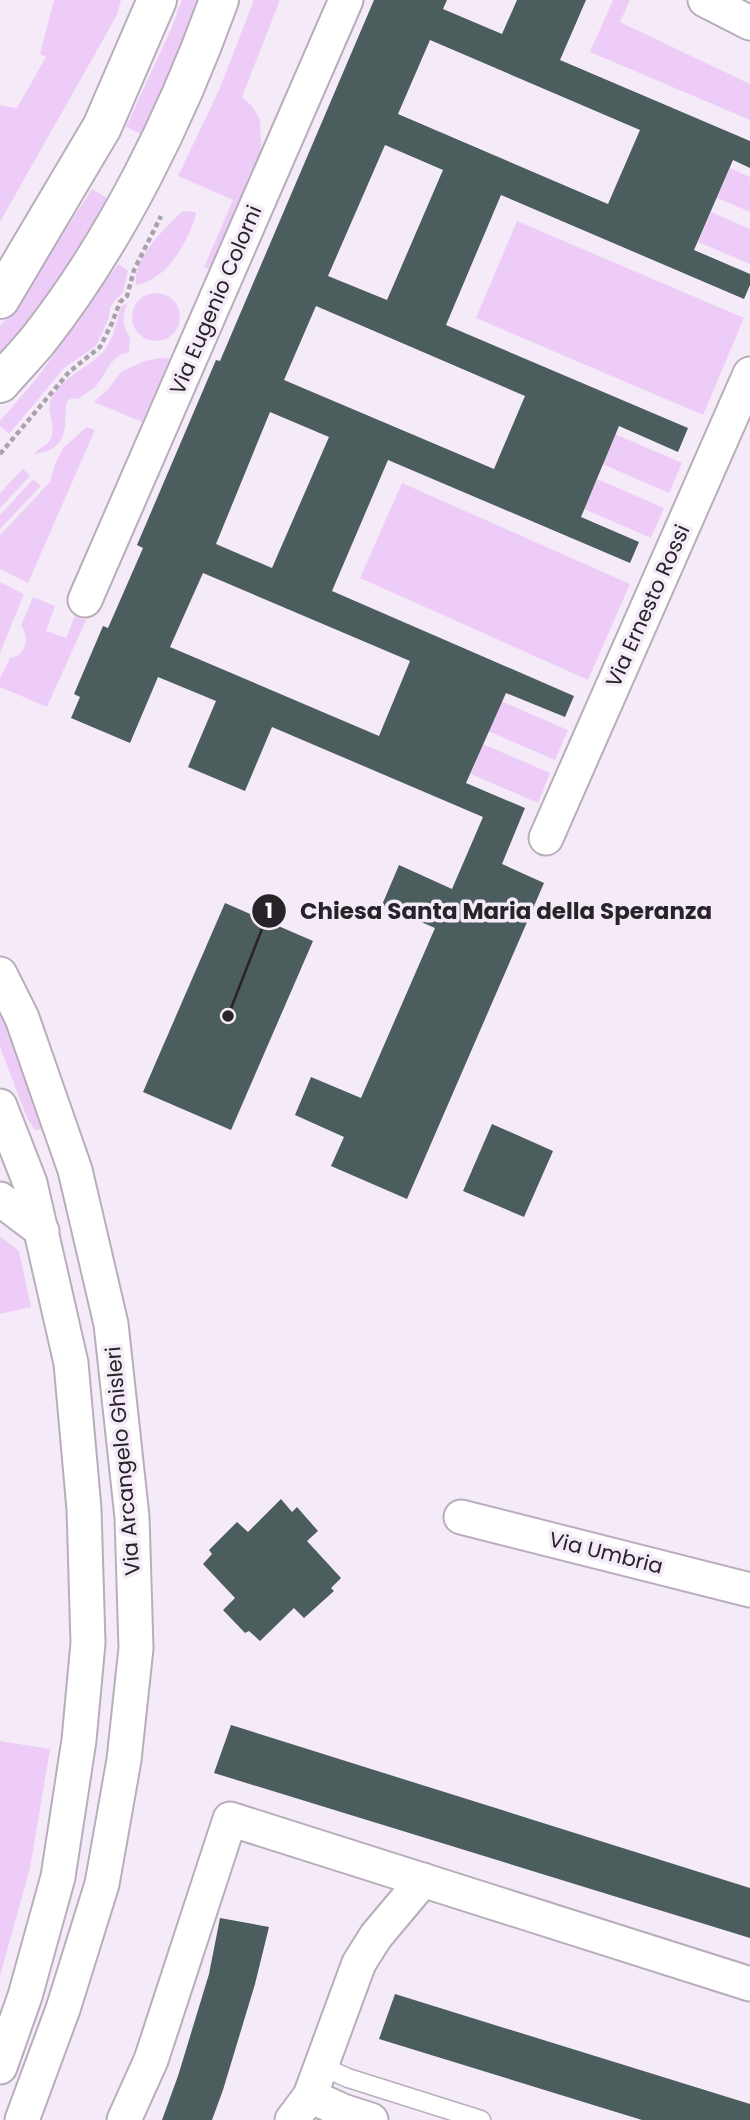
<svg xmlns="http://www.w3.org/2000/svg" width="750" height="2120" font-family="Poppins,sans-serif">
<rect width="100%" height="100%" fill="#f5ebf8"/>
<g fill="#edcdf7">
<path d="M54,0H121L117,15L0,222V105L17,108L46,57L40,54Z"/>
<path d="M182,0H199L187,34L141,134L126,127L171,29Z"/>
<path d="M254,0H280L242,97L253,107L260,120L261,151L210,269L204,267L233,200L178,176L219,90Z"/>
<path d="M613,0H630L620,22L750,84V120L590,52Z"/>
<path d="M730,168L750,177V212L717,198Z"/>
<path d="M92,189L107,198C77,254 40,307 0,356V326L16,306Z"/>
<path d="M183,211L195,212L196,215C188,242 166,281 136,285C132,259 165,227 183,211Z"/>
<path d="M711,212L750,229V264L698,242Z"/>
<path d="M517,221L744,318L703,415L476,318Z"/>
<path d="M118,264L128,270L123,293L115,300L110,308L109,318L96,346L64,368L9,434L0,426V421L37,378Z"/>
<circle cx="156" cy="317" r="24"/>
<path d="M127,303C122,318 122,325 130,338L129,352C110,356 108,371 97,385C92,390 85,393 79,399C48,391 89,449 33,454C38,449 46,446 49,441C59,429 45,412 51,399C62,375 91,368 106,348C114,336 117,321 121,307Z"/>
<path d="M160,358H170L142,422L94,402L108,389L122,371L145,361Z"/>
<path d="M87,427L95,430L28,583L0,569V535L50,482L55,464L63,448Z"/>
<path d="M615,434L682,463L669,493L602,464Z"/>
<path d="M23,469L30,476L0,508V493Z"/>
<path d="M33,479L41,486L0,529V515Z"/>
<path d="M597,479L664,508L651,538L584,509Z"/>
<path d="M402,483L630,584L588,680L360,578Z"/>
<path d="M0,582L24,594L0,653Z"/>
<path d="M33,597L55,606L46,631L66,638L75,616L86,620L47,707L0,687V678L10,658C26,656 30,638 21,626Z"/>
<path d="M501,701L568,730L555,760L488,731Z"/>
<path d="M483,744L550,773L538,803L471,774Z"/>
<path d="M0,1006L41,1113L42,1128L36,1131L28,1120L0,1047Z"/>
<path d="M0,1236L19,1251L31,1307L0,1314Z"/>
<path d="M0,1741L50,1749L30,1868L0,1976Z"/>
</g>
<g fill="#4c5d5d" fill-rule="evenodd">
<path d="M374,0H447L443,9L502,34L517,0H586L560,60L750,141V168L733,160L694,250L750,274V285L744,299L501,195L446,325L688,428L678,452L619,426L581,517L639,542L630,563L388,460L332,591L574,696L565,717L506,693L466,783L525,808L502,864L544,883L407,1199L331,1166L344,1137L295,1115L311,1077L361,1098L435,928L382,905L399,865L452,889L483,817L272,727L245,791L188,767L216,701L158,677L130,743L71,718L80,697L74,694L103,626L108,628L143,548L137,545L216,360L220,361ZM430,40L640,130L608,204L398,114ZM385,145L443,170L387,300L328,276ZM316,306L525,396L494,469L284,380ZM270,412L329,437L272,568L216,544ZM203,573L410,661L379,736L170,647Z"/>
<path d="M225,903L313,941L231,1130L143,1092Z"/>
<path d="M492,1124L553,1151L524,1217L463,1191Z"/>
<path d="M281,1499L292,1512L297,1507L318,1531L307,1541L341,1578L331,1588L334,1591L304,1618L294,1608L260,1641L249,1631L245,1633L223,1610L235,1598L203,1564L212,1554L209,1550L237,1522L248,1532Z"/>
<path d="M231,1725L750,1888V1938L214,1773Z"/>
<path d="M220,1918L269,1927L255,1984L223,2090L212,2120H162L178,2076L209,1974Z"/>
<path d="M395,1994L750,2104V2120H642L379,2039Z"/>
</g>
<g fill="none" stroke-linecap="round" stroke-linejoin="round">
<defs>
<path id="service" d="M321,2066L348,2078L481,2120"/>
<g id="minor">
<path d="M705,0L750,23"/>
<path d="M85,600L346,0"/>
<path d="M546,838L750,374"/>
<path d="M0,974L22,1018L75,1170L111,1324L132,1517L136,1648L124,1760L102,1884L63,2009L22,2120"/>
<path d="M0,1106L30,1183L71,1363L84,1509L88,1643L79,1740L58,1877L25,1996L0,2067"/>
<path d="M0,1199L42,1231"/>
<path d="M461,1517L750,1590"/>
<path d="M310,2096L343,2111L371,2120"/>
<path d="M124,2120L151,2060L230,1819L750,1984"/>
<path d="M292,2120L310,2096L359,1963L376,1936L423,1880"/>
</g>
<g id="tertiary">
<path d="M0,299L102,127L157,0"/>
<path d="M0,383C13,368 27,354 39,339C116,241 177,117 219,0"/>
</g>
</defs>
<use href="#service" stroke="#b8aebb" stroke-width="21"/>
<use href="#minor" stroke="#b8aebb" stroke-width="37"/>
<use href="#tertiary" stroke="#b8aebb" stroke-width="42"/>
<path stroke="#a9a1ab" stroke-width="4.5" stroke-dasharray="5 3.5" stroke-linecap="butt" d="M0,454L69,372L100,347L112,323L120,302L127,296L134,270L161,216"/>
<use href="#service" stroke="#fff" stroke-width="18"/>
<use href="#minor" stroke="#fff" stroke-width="33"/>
<use href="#tertiary" stroke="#fff" stroke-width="38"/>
</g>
<g text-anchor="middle" stroke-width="7" stroke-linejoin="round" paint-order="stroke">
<g font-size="21" fill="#272328" stroke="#f5ebf8">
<text transform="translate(216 300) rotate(-67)" y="7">Via Eugenio Colorni</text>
<text transform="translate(648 606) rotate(-66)" y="7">Via Ernesto Rossi</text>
<text transform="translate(123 1461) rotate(-95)" y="7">Via Arcangelo Ghisleri</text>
<text transform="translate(606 1553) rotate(14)" y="7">Via Umbria</text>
</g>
</g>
<path fill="none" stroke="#272328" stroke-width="2.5" d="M228 1016L269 911"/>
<g fill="#272328" stroke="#f5ebf8" stroke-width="2.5">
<circle cx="228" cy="1016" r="7"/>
<circle cx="269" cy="911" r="18"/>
</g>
<g font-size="21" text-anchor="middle" font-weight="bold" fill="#fff">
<text x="269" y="918">1</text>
</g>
<g font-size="23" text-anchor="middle" font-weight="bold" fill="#272328" stroke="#f5ebf8" stroke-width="7" stroke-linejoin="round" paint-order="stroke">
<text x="506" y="919">Chiesa Santa Maria della Speranza</text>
</g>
</svg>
